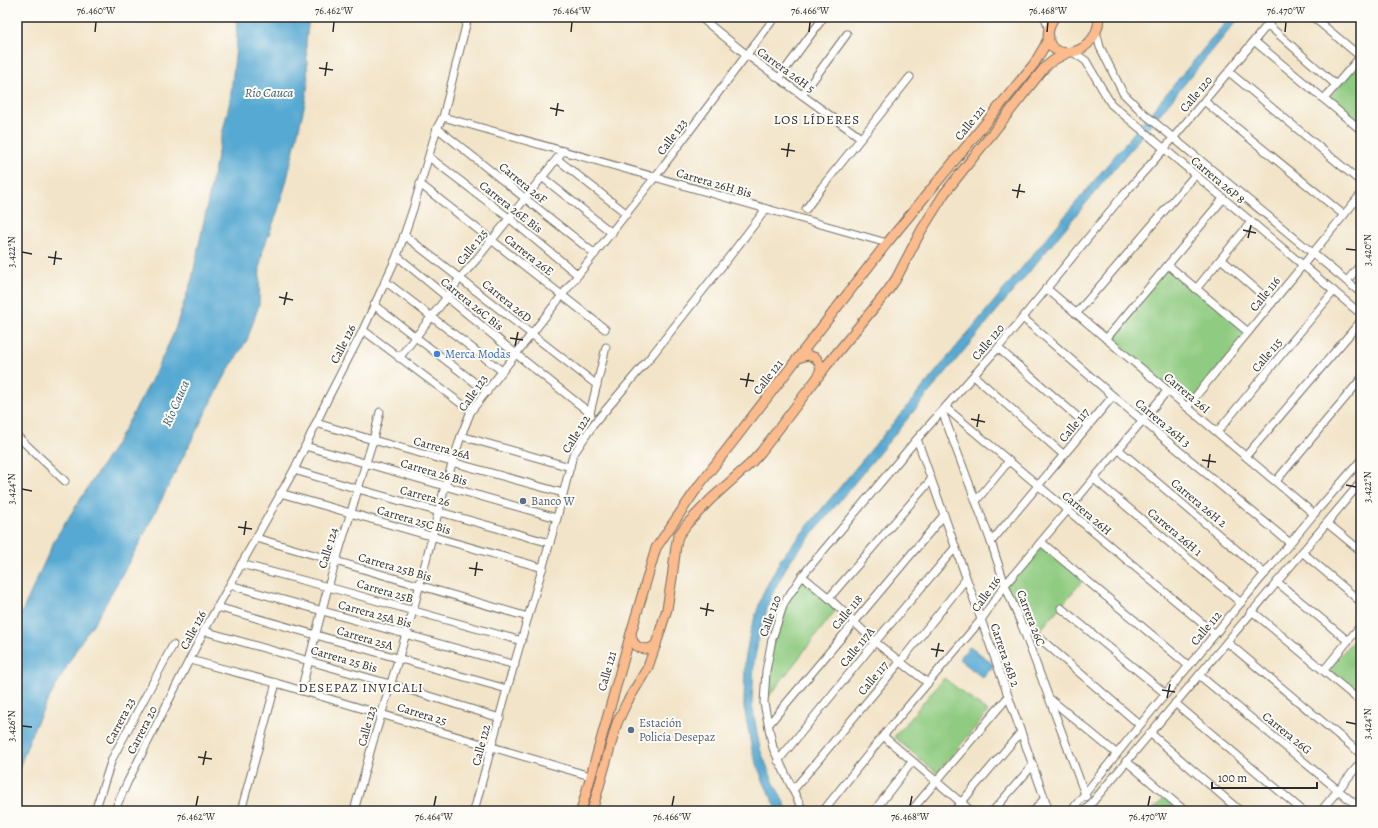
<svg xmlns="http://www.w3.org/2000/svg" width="1378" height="828" font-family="Alegreya,serif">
<rect width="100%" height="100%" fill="#fdfcf7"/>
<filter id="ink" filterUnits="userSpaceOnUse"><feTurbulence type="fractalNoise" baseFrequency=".025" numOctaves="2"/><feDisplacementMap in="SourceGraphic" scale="8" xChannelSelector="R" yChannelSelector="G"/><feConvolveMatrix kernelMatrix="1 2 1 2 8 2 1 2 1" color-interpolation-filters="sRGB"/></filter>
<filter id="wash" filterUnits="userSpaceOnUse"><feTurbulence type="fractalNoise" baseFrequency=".012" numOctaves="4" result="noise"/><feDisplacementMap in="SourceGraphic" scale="16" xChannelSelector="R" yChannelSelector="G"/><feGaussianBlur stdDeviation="0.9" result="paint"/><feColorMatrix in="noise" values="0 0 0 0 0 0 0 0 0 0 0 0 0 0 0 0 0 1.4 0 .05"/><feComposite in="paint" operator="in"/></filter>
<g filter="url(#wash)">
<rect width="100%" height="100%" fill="#f2e4c8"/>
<g fill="#8fcb80" stroke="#5d7b56">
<path d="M1360,61L1361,62V125L1329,98Z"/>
<path d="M1168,265L1248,332L1187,407L1106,339Z"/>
<path d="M1041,542L1085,578L1036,635L1022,626L1005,585Z"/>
<path d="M802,576L838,607L764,703L766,671L784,603Z"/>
<path d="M1361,631V696L1329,669Z"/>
<path d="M944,678L988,712L937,773L894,737Z"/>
<path d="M1166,795L1184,811H1152Z"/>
</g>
<g fill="#56a9d2" stroke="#406a7e">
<path d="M236,17H309L306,43L308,84L305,103L286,183L277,213L263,250L260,265L259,305L247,340L230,367L206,412L138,546L98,617L78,646L46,704L33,730L17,774V623L55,539L119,439L150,383L173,335L192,279L218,152L230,101L237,38Z"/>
<path d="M1230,17H1240L789,562L771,596L759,635L754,662L752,705L760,749L772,779L788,811H778L764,783L752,751L744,706L745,661L750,632L763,593L782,557Z"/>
<path d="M970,646L994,665L983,678L959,659Z"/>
</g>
</g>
<g filter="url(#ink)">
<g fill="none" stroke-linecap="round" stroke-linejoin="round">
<defs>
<g id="minor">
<path d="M700,17L747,55L861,138"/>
<path d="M1045,17L1049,31"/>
<path d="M1313,17L1361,57"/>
<path d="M1268,25L1336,85"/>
<path d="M1096,31L1100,47L1123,93L1142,112L1361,293"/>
<path d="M1254,41L1361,130"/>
<path d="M1073,52L1086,61L1111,104L1361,314"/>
<path d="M1229,72L1361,182"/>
<path d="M779,78L823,18"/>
<path d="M802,95L847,34"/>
<path d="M1324,99L1361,56"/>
<path d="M1204,101L1344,215"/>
<path d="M443,117L887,243"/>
<path d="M437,128L595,254"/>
<path d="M429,157L509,218L578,275"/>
<path d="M557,159L627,214"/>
<path d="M542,177L612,233"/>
<path d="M420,184L605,329"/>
<path d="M806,209L822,187L910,77"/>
<path d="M404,235L597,385"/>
<path d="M397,256L516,354L590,413"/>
<path d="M1221,259L1272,303"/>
<path d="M1168,265L1248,332"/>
<path d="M385,281L502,371"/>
<path d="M1347,281L1361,264"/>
<path d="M1046,288L1314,514"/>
<path d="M1196,289L1251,222"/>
<path d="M374,305L487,392"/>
<path d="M1076,314L1195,175"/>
<path d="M1023,318L1113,396L1290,543"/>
<path d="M363,330L471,411"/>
<path d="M1106,339L1223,199"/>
<path d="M998,348L1088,426"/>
<path d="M399,358L447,297L460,278L476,260L563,151"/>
<path d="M974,376L1064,455"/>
<path d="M1187,407L1361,194"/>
<path d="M946,408L1215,634"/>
<path d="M942,411L991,542L1005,585L1022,626L1086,797"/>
<path d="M591,415L590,413L606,347"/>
<path d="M316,423L373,440L563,493"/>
<path d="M1217,432L1334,291"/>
<path d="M17,436L65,481"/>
<path d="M461,436L570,467"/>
<path d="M917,439L1049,811"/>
<path d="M305,446L557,518"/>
<path d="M1118,449L1265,574"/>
<path d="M1246,456L1361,321"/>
<path d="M294,470L358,489L550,543"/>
<path d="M1094,479L1241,603"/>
<path d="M1276,481L1361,379"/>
<path d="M280,493L543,568"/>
<path d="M976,501L1009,461"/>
<path d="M1327,523L1361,551"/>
<path d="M256,538L528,617"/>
<path d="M991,542L1113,396"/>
<path d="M1041,542L1189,666"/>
<path d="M1302,552L1361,602"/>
<path d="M241,564L328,587L522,641"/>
<path d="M802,576L829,598L875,642L928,683"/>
<path d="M1277,582L1348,641"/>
<path d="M230,585L515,665"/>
<path d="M829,598L931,480"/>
<path d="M217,607L507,689"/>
<path d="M1061,608L1166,694"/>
<path d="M1252,611L1361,702"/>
<path d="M1022,626L1036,635L1140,725"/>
<path d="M204,631L390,684L500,718"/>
<path d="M1227,642L1361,754"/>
<path d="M190,660L276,683L590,776"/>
<path d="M1324,670L1361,625"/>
<path d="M1199,675L1361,809"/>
<path d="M301,691L328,587L373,440L380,412"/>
<path d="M1050,699L1117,754"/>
<path d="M1175,703L1303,811"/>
<path d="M769,724L944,515"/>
<path d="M1150,733L1240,811"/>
<path d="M883,736L971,811"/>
<path d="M778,761L875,642L955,548"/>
<path d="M1126,761L1185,811"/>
<path d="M794,789L901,661L966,579"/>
<path d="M95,811L112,759L173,645"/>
<path d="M116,811L117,805L128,781L204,631L294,470L328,398L363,330L397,256L413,209L437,128L443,117L468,17"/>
<path d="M241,811L276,683"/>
<path d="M354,811L372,745L413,611L445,486L461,436L471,411L655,177L775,17"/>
<path d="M474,811L507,689L557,518L573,455L593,425L653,354L733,252L766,209"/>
<path d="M803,811L773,748L764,703L766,671L772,639L784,603L802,576L917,439L998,348L1119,200L1164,149L1274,17"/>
<path d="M823,811L883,736L981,620L1005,585L1167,391"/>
<path d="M874,811L912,762"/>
<path d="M911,811L1008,697"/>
<path d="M954,811L1021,732"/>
<path d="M993,811L1033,765"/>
<path d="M1034,811L1044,799"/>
<path d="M1071,811L1140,725L1314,514L1361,460"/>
<path d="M1085,811L1361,482"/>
<path d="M1321,811L1361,762"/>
</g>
<g id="major">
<path d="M1054,17C1028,64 1098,65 1099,17"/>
<path d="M798,358L807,355L816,358L821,366L819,375"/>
<path d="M631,634C632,648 645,653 656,645"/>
<path d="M581,811L631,633L656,548L700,484L887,243L1034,64L1044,47L1049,37"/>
<path d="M592,811L617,723L626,704L648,667L658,638L667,609L672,578L676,546L678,536L687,524L711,499L751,463L761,452L827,365L887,292L896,279L921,231L944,194L1045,67L1054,60L1067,53"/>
</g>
</defs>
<use href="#minor" stroke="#716c62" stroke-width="9"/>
<use href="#major" stroke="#716c62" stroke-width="11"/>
<use href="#minor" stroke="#fff" stroke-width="7"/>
<use href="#major" stroke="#fbbb8d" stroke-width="9"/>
</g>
</g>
<path fill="none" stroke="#2b2b2b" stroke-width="1.5" d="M95,32L96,22M333,32L334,22M571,32L572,22M809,32L810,22M1047,32L1048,22M1285,32L1286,22M319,68L333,70M325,76L327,62M550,108L564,111M556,116L558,103M781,149L795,151M787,157L789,143M1012,190L1025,192M1017,198L1020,184M1243,230L1256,233M1248,238L1251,225M1346,249L1356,250M22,252L32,254M48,257L62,259M54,265L56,251M279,297L293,300M284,305L287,292M510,338L523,340M515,346L518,332M740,379L754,381M746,387L749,373M971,419L985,422M977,427L979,414M1202,460L1216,462M1208,468L1210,454M1346,485L1356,487M22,489L32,491M238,527L252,529M244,535L246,521M469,568L483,570M475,576L477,562M700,608L714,611M706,616L708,603M931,649L944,651M936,657L939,643M1162,690L1175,692M1167,698L1170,684M1346,722L1356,724M22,726L32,727M198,757L212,759M203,765L206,751M196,806L198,796M434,806L436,796M672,806L674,796M910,806L912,796M1148,806L1150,796"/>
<circle fill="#3f7fe0" stroke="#fdfcf7" stroke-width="1.5" cx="437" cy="354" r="4"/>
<g fill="#5c6f8a" stroke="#fdfcf7" stroke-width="1.5">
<circle cx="523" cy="501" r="4"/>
<circle cx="631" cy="730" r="4"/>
</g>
<g text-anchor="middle" stroke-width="4" stroke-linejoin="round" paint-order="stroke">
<g font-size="12" fill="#2b2b2b" stroke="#fdfcf7">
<text transform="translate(786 70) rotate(36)" y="4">Carrera 26H 5</text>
<text transform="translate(1196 94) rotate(-50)" y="4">Calle 120</text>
<text transform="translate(970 123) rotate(-51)" y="4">Calle 121</text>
<text transform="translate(672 137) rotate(-53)" y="4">Calle 123</text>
<text transform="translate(1218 180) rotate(40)" y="4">Carrera 26P 8</text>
<text transform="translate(523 183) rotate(39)" y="4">Carrera 26F</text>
<text transform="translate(714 183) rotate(16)" y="4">Carrera 26H Bis</text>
<text transform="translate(511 207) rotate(38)" y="4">Carrera 26E Bis</text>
<text transform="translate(472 247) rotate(-51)" y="4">Calle 125</text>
<text transform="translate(529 255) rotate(38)" y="4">Carrera 26E</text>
<text transform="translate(1265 294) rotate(-51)" y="4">Calle 116</text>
<text transform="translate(507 301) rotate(39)" y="4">Carrera 26D</text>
<text transform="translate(472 304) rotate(39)" y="4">Carrera 26C Bis</text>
<text transform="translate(988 342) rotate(-50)" y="4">Calle 120</text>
<text transform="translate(343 344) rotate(-63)" y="4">Calle 126</text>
<text transform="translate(1267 355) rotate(-50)" y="4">Calle 115</text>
<text transform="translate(768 377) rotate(-52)" y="4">Calle 121</text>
<text transform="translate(473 393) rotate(-55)" y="4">Calle 123</text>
<text transform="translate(1187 393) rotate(40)" y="4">Carrera 26I</text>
<text transform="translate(1163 423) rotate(40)" y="4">Carrera 26H 3</text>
<text transform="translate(1074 425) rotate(-50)" y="4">Calle 117</text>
<text transform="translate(576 434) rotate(-58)" y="4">Calle 122</text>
<text transform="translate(442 448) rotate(15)" y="4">Carrera 26A</text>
<text transform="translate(434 472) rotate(16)" y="4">Carrera 26 Bis</text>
<text transform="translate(425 496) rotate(15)" y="4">Carrera 26</text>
<text transform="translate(1199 503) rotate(40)" y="4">Carrera 26H 2</text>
<text transform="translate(1087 513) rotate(40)" y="4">Carrera 26H</text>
<text transform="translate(414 520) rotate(16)" y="4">Carrera 25C Bis</text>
<text transform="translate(1175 532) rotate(40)" y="4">Carrera 26H 1</text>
<text transform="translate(328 548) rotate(-73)" y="4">Calle 124</text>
<text transform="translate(395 567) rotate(16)" y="4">Carrera 25B Bis</text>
<text transform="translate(385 591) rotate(16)" y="4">Carrera 25B</text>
<text transform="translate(986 594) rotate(-54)" y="4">Calle 116</text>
<text transform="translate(847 612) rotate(-50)" y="4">Calle 118</text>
<text transform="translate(375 614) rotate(15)" y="4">Carrera 25A Bis</text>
<text transform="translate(770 616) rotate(-70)" y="4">Calle 120</text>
<text transform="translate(1031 618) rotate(69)" y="4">Carrera 26C</text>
<text transform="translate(1206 628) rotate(-50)" y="4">Calle 112</text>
<text transform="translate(193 630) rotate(-62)" y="4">Calle 126</text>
<text transform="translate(365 638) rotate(16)" y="4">Carrera 25A</text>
<text transform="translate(857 647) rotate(-51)" y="4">Calle 117A</text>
<text transform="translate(1005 655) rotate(71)" y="4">Carrera 26B 2</text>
<text transform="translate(344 659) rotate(16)" y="4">Carrera 25 Bis</text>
<text transform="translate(607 671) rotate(-74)" y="4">Calle 121</text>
<text transform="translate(873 678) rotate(-50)" y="4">Calle 117</text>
<text transform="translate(422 714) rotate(17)" y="4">Carrera 25</text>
<text transform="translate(120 721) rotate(-62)" y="4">Carrera 23</text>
<text transform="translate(367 726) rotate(-74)" y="4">Calle 123</text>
<text transform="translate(142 730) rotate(-63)" y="4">Carrera 20</text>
<text transform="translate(1287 733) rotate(39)" y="4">Carrera 26G</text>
<text transform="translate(481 745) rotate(-75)" y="4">Calle 122</text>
</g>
<g font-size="12" fill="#366cbe" stroke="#fdfcf7" text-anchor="start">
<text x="445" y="358">Merca Modas</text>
</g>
<g font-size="12" fill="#4e5e75" stroke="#fdfcf7" text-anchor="start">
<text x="531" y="505">Banco W</text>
<text x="639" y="727">Estación<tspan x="639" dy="14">Policía Desepaz</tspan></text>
</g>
<g font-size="13" font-style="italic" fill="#3c5d6e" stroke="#fdfcf7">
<text x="269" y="97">Río Cauca</text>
<text transform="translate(175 403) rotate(-66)" y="5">Río Cauca</text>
</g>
<g font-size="13" letter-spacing="1" fill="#2b2b2b" stroke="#fdfcf7">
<text x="817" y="124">LOS LÍDERES</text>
<text x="361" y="692">DESEPAZ INVICALI</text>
</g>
</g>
<rect width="1378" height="828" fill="none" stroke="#fdfcf7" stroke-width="44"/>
<path d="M1212 782v6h105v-6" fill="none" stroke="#2b2b2b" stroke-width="2"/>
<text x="1218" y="782" font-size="12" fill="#2b2b2b" stroke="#fdfcf7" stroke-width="3" paint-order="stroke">100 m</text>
<rect x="22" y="22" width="1334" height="784" fill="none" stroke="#2b2b2b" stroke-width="1.5"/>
<g font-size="10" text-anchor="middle" fill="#2b2b2b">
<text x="96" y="14">76.460°W</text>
<text x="334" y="14">76.462°W</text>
<text x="572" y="14">76.464°W</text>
<text x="810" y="14">76.466°W</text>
<text x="1048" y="14">76.468°W</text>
<text x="1286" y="14">76.470°W</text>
<text transform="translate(1367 250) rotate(-90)" y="4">3.420°N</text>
<text transform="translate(11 252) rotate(-90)" y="4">3.422°N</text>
<text transform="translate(1367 487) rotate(-90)" y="4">3.422°N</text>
<text transform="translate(11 489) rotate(-90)" y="4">3.424°N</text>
<text transform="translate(1367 724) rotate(-90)" y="4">3.424°N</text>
<text transform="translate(11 726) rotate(-90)" y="4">3.426°N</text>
<text x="196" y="820">76.462°W</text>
<text x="434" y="820">76.464°W</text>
<text x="672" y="820">76.466°W</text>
<text x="910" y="820">76.468°W</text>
<text x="1148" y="820">76.470°W</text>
</g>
</svg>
